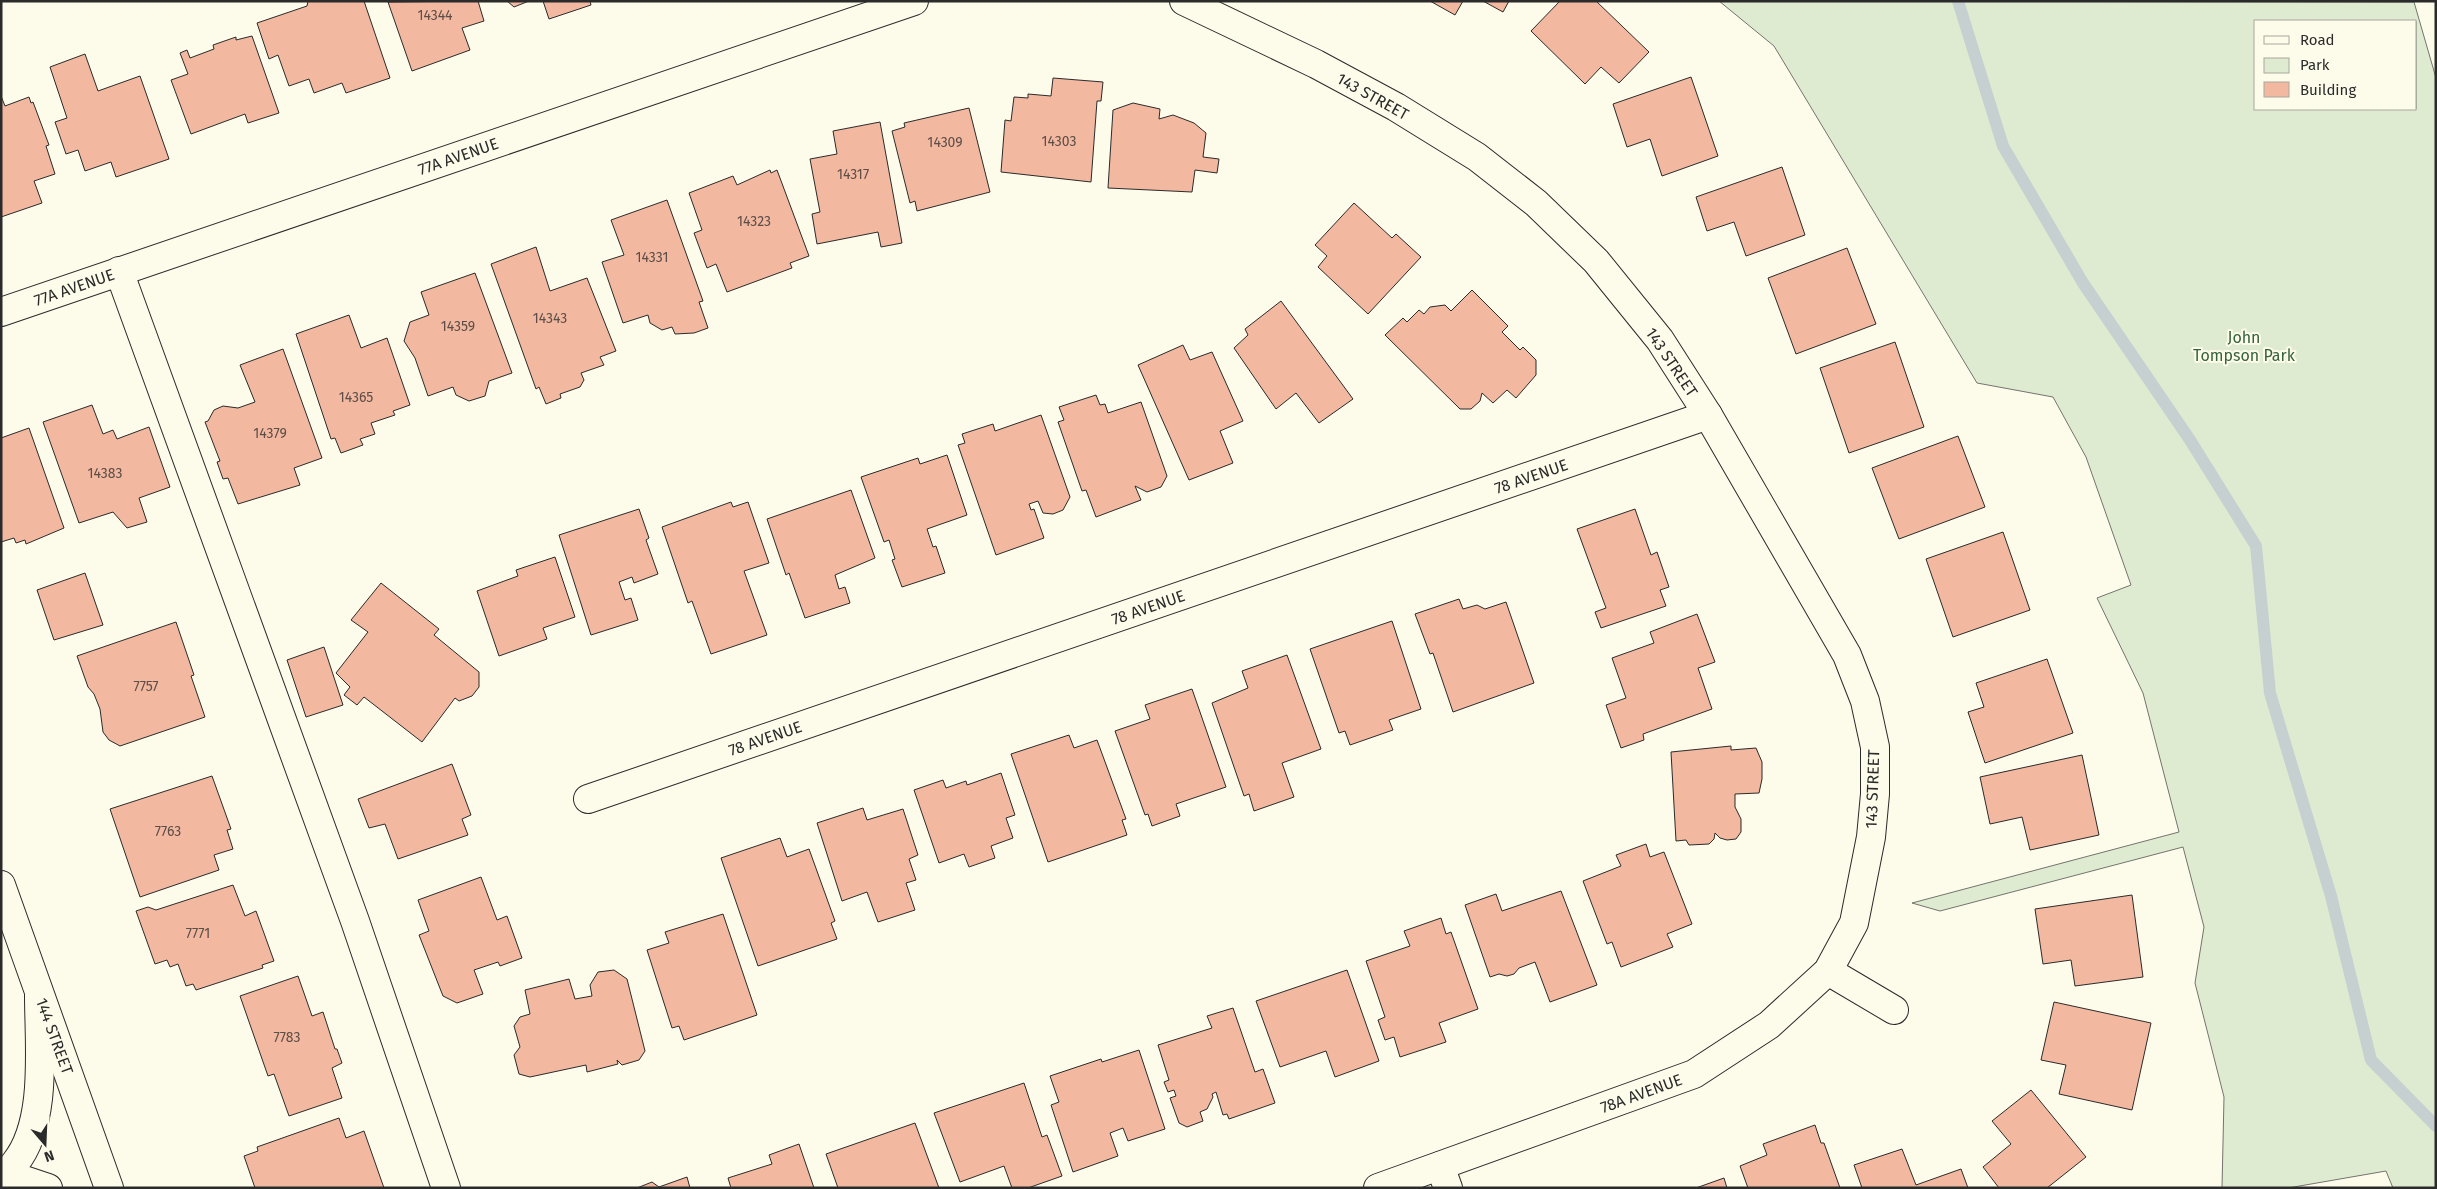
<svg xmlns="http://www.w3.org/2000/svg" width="2437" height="1189" font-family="'Fira Sans',sans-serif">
<rect width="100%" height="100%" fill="#fdfbea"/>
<path fill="#deebd1" stroke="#74746e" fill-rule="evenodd" d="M1719,1L2414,2L2436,78V1188H2393L2386,1171L2288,1188H2222L2224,1097L2195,983L2204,927L2183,847L1940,911L1912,903L2179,832L2143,693L2097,598L2131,585L2086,457L2053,397L1977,383L1774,46ZM2256,21H2416V109H2256Z"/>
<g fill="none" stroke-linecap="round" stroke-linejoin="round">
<path stroke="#c7d0d0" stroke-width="12" d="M1958,1L2003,146L2083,283L2190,440L2256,546L2270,693L2331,896L2371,1060L2436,1126"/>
</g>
<g fill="#f2b8a0" stroke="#2b2b2b">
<path d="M308,1H364L390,78L346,93L342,83L314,93L309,79L289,86L278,55L269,59L257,23L307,6Z"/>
<path d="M478,1L484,21L462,28L470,50L412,71L388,2Z"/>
<path d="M507,1H529L514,7Z"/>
<path d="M543,1H590L591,5L549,19Z"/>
<path d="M1430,1H1463L1455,15Z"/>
<path d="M1483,1H1509L1503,12Z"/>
<path d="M1560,1H1596L1649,52L1619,83L1601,67L1585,84L1531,31Z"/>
<path d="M252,36L279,113L248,123L245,114L191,134L171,80L188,74L180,53L187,50L190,58L214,49L213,45L236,37V40Z"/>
<path d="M85,54L98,91L140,76L169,159L116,177L111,162L85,171L78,150L66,154L55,122L67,118L50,67Z"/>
<path d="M1691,77L1718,156L1662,176L1650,139L1627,147L1613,104Z"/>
<path d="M1053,78L1103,82L1101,101H1097L1091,182L1001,172L1005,120L1011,121L1014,97L1028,98V94L1051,96Z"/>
<path d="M1,96L5,106L29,97L31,103L33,102L49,145L46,146L55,174L34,181L42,203L1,217Z"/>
<path d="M1133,103L1160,109L1159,119L1173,115L1194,123L1206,133L1203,157L1219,159L1217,173L1195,170L1192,192L1108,188L1113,110Z"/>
<path d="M969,108L990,192L917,211L915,201L910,203L892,131L905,127L904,123Z"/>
<path d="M880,122L902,243L881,247L878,232L817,244L812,214L820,212L810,159L837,154L833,131Z"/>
<path d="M1782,167L1805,235L1746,256L1734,222L1707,231L1696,197Z"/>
<path d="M770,170L771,173L777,170L809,256L790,263L792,268L727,292L716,264L707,268L694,233L702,230L689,193L733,176L737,185Z"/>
<path d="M667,200L703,301L699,302L708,328L694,333L675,334L672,327L662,330L650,323L648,315L623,323L602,262L624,255L611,220Z"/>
<path d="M1354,203L1392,238L1396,234L1421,257L1368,314L1318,267L1327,256L1315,245Z"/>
<path d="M536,247L550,291L587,278L616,351L600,357L604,365L581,373L584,380L580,387L560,394L561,398L546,404L539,387L536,389L491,264Z"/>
<path d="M1847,248L1876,324L1796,354L1768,278Z"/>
<path d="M475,273L512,373L489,381L485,396L469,401L456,395L453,387L428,396L415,358L404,341L410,322L429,315L421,292Z"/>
<path d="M1472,290L1508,326L1502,332L1520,350L1523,347L1536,360V375L1516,398L1507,390L1493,403L1482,393L1480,401L1471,409H1460L1385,335L1403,318L1407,322L1419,310L1424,314L1430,307L1445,305L1451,311Z"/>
<path d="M1281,301L1353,399L1319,423L1296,393L1276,409L1234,348L1248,335L1245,329Z"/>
<path d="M349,315L361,348L387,338L410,405L393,411L395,415L371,423L375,434L360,439L363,445L341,453L335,438L331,439L296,334Z"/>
<path d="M1895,342L1924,427L1849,453L1820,368Z"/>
<path d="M1183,345L1190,360L1212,352L1243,421L1220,431L1233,463L1189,480L1138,365Z"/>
<path d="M283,349L322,458L294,468L300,485L238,504L228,478L223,479L217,462L220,461L205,422L208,421L214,410L223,406L238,408L255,402L240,365Z"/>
<path d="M1096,395L1100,405L1105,404L1108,413L1141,402L1167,476L1161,487L1147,492L1135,486L1141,500L1096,517L1086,490L1082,491L1058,422L1064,420L1059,407Z"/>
<path d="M92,405L103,434L113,430L117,439L149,427L170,487L139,498L147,522L127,528L113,512L79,523L43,422Z"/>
<path d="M1041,415L1070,497L1063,510L1053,514L1043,513L1038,501L1029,504L1031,510L1034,509L1044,538L996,555L958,445L965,443L962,434L993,424L995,431Z"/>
<path d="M29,428L64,528L26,544L25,540L16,543L14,538L1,542V438Z"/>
<path d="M1958,436L1985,507L1899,539L1872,468Z"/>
<path d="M947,455L967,515L927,529L933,547L936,546L945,573L902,587L892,560L895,559L889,540L884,542L861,477L918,458L920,464Z"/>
<path d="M851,490L875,558L835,575L839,589L845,587L850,603L805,618L789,573L786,575L767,519Z"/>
<path d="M731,502L733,507L748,502L769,563L744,571L767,635L711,654L692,601L688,603L662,527Z"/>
<path d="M639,509L649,538L646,540L658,574L634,583L632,577L619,582L625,600L631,598L638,620L591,635L559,535Z"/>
<path d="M1635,509L1651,555L1657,552L1669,587L1660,590L1666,606L1601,628L1595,612L1606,608L1577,529Z"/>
<path d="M2003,532L2030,610L1953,637L1926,559Z"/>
<path d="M555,557L575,617L543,628L547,639L499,656L477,591L518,576L516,570Z"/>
<path d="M85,573L103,625L54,640L37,590Z"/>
<path d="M381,583L439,629L434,635L479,672V687L472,696L459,701L455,698L422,742L364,697L357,705L344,695L350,687L336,673L368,632L351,620Z"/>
<path d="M1459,599L1463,609L1477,605L1485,609L1506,602L1534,683L1453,712L1433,653L1430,654L1415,614Z"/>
<path d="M1697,614L1715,662L1698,668L1712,709L1643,734L1644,740L1621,748L1606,705L1626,698L1612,658L1654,643L1650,632Z"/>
<path d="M1392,621L1421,709L1389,720L1393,730L1350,745L1345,731L1339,733L1310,649Z"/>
<path d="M176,622L194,675L191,676L205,717L120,746L109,740L103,732L100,709L94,694L88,687L77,656Z"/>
<path d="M324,647L343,705L306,717L287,660Z"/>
<path d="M1287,655L1321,749L1282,763L1294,797L1254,811L1249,794L1244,796L1212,703L1248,688L1242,671Z"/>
<path d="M2047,659L2073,733L1985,763L1968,712L1984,707L1976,683Z"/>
<path d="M1192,689L1226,787L1176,804L1180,816L1152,826L1148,814L1145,815L1115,731L1150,719L1145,705Z"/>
<path d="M1069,735L1074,748L1097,740L1126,819L1122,820L1127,835L1048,862L1011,754Z"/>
<path d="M1731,746V750L1756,748L1762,762V779L1759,793L1735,794V807L1741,819V832L1736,839L1727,840L1720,838L1715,833L1714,839L1709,844L1689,845L1686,840L1676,841L1671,752Z"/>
<path d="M2082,755L2099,835L2030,850L2022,817L1990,824L1980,777Z"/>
<path d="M452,764L471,815L462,819L468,835L398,859L385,824L369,828L358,799Z"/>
<path d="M1001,773L1015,815L1006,818L1013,838L991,846L995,858L969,867L964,854L939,863L914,790L943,780L946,788L966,781L967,785Z"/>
<path d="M212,776L231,829L227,830L233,849L214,855L219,870L140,897L110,809Z"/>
<path d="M863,808L867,820L903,809L918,855L909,859L916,880L906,883L915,910L878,922L867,892L842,901L817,823Z"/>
<path d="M780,838L787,857L809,849L835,921L831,923L837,939L758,966L721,858Z"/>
<path d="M1646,844L1650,857L1664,852L1692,924L1667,934L1673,947L1621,967L1612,942L1607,944L1583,881L1621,866L1616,855Z"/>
<path d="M481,877L497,920L507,916L522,958L500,966L498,962L474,970L483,994L457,1003L443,996L419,935L429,931L418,900Z"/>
<path d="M233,885L245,916L256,911L274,961L262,965L263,968L196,990L193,984L186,986L178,964L170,967L167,960L155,964L136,911L148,907L156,910Z"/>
<path d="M1561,891L1597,985L1550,1002L1535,962L1519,968L1514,974L1507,976L1499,974L1490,977L1465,905L1496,894L1502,911Z"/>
<path d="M2132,895L2143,977L2075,986L2071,960L2043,964L2035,909Z"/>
<path d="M723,914L757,1015L684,1040L679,1026L672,1028L647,950L669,943L665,932Z"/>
<path d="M1441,918L1446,934L1451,932L1478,1009L1439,1023L1446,1042L1400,1057L1394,1037L1385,1040L1378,1020L1385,1017L1366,961L1410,946L1404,931Z"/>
<path d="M614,970L627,979L645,1051L639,1060L622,1065L617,1060L618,1064L587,1072L586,1065L530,1077L519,1074L514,1055L520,1047L514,1026L520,1017L530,1014L525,990L569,979L575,999L592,996L590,985L598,972Z"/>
<path d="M1347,970L1379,1061L1335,1077L1326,1051L1280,1067L1256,1001Z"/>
<path d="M298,976L312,1016L323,1012L335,1049H337L342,1063L332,1068L342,1098L289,1116L274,1074L268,1076L240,996Z"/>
<path d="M2054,1002L2151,1023L2132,1110L2059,1094L2066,1065L2041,1060Z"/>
<path d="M1233,1008L1255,1072L1263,1069L1275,1103L1229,1119L1227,1114L1223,1115L1216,1092L1212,1094L1213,1097L1207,1109L1200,1112L1203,1121L1187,1127L1179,1123L1170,1098L1176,1096L1174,1090L1168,1092L1164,1082L1169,1080L1158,1045L1212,1028L1207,1016Z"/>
<path d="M1139,1050L1165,1129L1128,1141L1123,1128L1110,1133L1118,1156L1073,1172L1051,1105L1059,1102L1050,1076L1101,1059L1102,1062Z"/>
<path d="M1024,1083L1042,1137L1047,1135L1062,1176L1028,1188H1012L1004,1166L960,1182L934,1113Z"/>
<path d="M2031,1090L2086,1157L2047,1188H1999L1983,1167L2011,1144L1992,1121Z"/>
<path d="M339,1118L346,1138L364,1131L384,1188H255L244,1156L258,1151L257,1147Z"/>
<path d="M915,1123L939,1188H838L826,1154Z"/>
<path d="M1815,1125L1821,1143H1824L1840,1188H1748L1740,1166L1767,1155L1763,1144Z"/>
<path d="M799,1144L814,1188H731L728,1178L772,1164L769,1155Z"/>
<path d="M1902,1149L1916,1185L1961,1169L1968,1188H1862L1854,1165Z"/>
<path d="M687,1177L690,1188H637L652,1182L659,1187Z"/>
<path d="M1724,1178L1727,1188H1696Z"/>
</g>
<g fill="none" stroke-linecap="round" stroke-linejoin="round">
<defs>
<g id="minor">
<path d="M1184,1L1316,64L1396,107L1477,157L1536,203L1596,261L1660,340L1708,415L1847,655L1865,701L1875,747V794L1871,837L1854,923L1828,971L1769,1025L1694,1074L1378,1188"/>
<path d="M119,271L355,921L446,1188"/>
<path d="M1,312L914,1"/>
<path d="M588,799L1708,415"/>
<path d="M1828,971L1894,1010"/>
<path d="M1440,1166L1448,1188"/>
<path d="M6,1174L48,1188"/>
<path d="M1,1176C8,1173 11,1168 15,1163C48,1123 39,1045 39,996"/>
</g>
<path id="major" d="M1,885L109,1188"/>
</defs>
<use href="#minor" stroke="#2b2b2b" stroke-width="30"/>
<use href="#major" stroke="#2b2b2b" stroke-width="30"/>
<use href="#minor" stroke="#fdfbea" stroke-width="28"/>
<use href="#major" stroke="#fdfbea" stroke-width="28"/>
</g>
<g text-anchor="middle" stroke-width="4" stroke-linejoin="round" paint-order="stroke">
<g font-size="14" fill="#5d4e48">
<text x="435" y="20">14344</text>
<text x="1059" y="146">14303</text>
<text x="945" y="147">14309</text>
<text x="853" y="179">14317</text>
<text x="754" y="226">14323</text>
<text x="652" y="262">14331</text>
<text x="550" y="323">14343</text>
<text x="458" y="331">14359</text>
<text x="356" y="402">14365</text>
<text x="270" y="438">14379</text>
<text x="105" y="478">14383</text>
<text x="146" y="691">7757</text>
<text x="168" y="836">7763</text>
<text x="198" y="938">7771</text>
<text x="287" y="1042">7783</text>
</g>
<g font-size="16" fill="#2b2b2b" stroke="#fdfbea">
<text transform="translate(1373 96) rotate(29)" y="6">143 STREET</text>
<text transform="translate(458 156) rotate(-19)" y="6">77A AVENUE</text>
<text transform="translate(74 287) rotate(-19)" y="6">77A AVENUE</text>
<text transform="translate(1672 362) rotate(56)" y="6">143 STREET</text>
<text transform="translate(1531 476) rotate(-19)" y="6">78 AVENUE</text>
<text transform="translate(1148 607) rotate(-19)" y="6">78 AVENUE</text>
<text transform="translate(765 738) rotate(-19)" y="6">78 AVENUE</text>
<text transform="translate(1872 789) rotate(-88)" y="6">143 STREET</text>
<text transform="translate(55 1036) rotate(70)" y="6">144 STREET</text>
<text transform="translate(1641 1093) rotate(-20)" y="6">78A AVENUE</text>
</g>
<g font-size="16" fill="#34623c" stroke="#fdfbea">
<text x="2244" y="343">John<tspan x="2244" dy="18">Tompson Park</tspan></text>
</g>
</g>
<rect width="2437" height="1189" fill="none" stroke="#2b2b2b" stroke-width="5"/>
<rect x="2254" y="20" width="162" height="90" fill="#fdfbea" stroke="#a9a89e"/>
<rect x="2264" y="36" width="25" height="8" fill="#fdfbea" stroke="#a9a89e"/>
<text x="2300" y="45" font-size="15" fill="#2b2b2b">Road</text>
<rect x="2264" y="58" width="25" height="15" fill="#deebd1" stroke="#a9a89e"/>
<text x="2300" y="70" font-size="15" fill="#2b2b2b">Park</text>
<rect x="2264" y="82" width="25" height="15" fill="#f2b8a0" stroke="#a9a89e"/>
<text x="2300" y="95" font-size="15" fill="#2b2b2b">Building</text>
<g transform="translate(45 1144) rotate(161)" stroke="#fdfbea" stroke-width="4" paint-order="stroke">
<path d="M0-4L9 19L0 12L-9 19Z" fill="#2b2b2b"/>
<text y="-8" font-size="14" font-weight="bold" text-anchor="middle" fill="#2b2b2b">N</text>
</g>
</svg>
